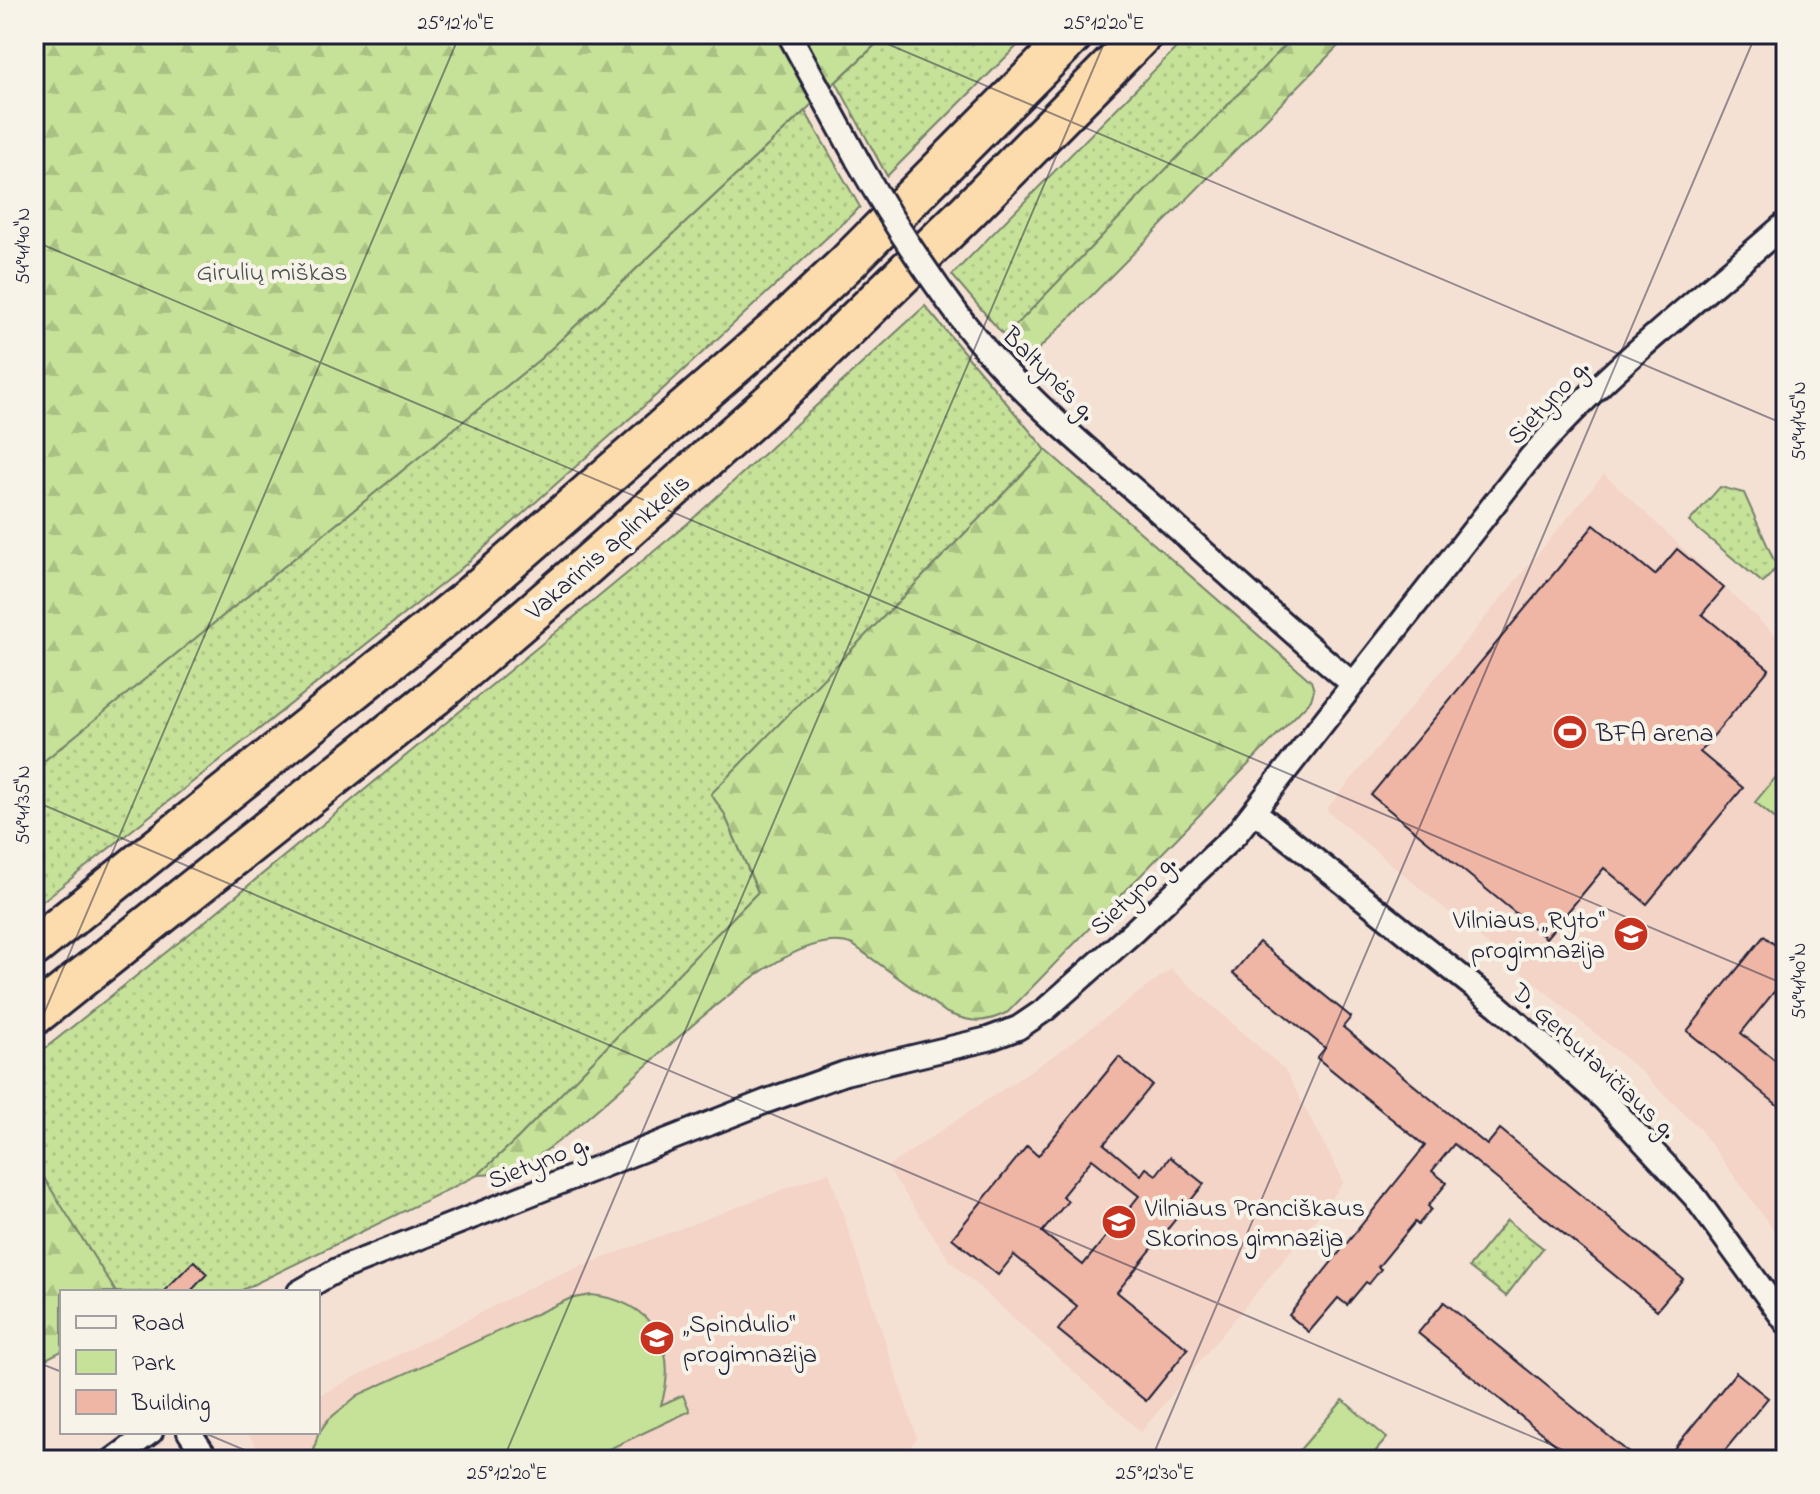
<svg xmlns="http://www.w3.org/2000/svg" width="1820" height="1494" font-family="'Indie Flower',sans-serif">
<defs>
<pattern id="green-dots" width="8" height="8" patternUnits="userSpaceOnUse" patternTransform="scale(2)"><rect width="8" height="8" fill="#c6e198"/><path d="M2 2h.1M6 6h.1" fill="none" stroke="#aac184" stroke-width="1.8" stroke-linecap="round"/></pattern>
<pattern id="forest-firs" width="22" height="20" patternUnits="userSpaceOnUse" patternTransform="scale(2)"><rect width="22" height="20" fill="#c6e198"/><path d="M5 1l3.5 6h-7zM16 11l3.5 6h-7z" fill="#aac184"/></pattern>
</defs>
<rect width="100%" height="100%" fill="#f5e1d4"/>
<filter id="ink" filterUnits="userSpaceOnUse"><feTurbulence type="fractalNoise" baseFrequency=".0125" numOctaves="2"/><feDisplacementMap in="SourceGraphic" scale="16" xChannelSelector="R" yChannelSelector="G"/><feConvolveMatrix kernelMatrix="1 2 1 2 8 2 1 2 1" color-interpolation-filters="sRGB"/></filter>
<g filter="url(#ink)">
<g fill="#f3d4c6">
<path d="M1604,474L1786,645V1247L1699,1128L1637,1068L1326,810Z"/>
<path d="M1171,969L1285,1070L1344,1182L1281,1263L1141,1432L950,1261L887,1167L1060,1051Z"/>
<path d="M829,1172L917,1438L900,1460H265L247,1432H318V1396L543,1281Z"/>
</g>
<g fill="url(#green-dots)" stroke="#74826a" stroke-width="2">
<path d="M883,34H1029L887,176L836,82L875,45Z"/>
<path d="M1190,34H1296L1005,337L952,275Z"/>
<path d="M805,111L860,207L662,390L457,572L34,908V769L540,359Z"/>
<path d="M925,306L1046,450L711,794L724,813L758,892L517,1139L478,1175L238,1292H116L90,1253L34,1183V1057L203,923L687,524Z"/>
<path d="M1720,487L1744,493L1777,567L1763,583L1689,522Z"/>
<path d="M1507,1220L1543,1248L1506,1296L1469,1267Z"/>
</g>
<g fill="url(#forest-firs)" stroke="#74826a" stroke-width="2">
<path d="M34,34H883L875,45L540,359L34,769Z"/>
<path d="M1296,34H1350L1028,360L1005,337Z"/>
<path d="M1046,450L1311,681L1314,690L1311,700L1008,1012C984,1024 972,1023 947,1013L853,945C772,911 593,1141 508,1172C499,1175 487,1174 478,1175L517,1139L758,892L724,813L711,794Z"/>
<path d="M44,1178L116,1292H62V1351L34,1365V1183Z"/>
</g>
<g fill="#c6e198" stroke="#74826a" stroke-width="2">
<path d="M1786,765V823L1784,826L1755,802Z"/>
<path d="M591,1295C653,1301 679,1348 661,1405L683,1395L690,1411L586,1460H311L318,1434L328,1420L358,1395L569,1299Z"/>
<path d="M1343,1400L1387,1438L1368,1460H1291Z"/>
</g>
<g fill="#efb6a6" stroke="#22223b" stroke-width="2" fill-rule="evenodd">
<path d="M1594,525L1655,575L1677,549L1724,588L1702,614L1769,669L1700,752L1743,788L1647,904L1604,868L1546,938L1371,795Z"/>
<path d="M1764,936L1786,954V977L1741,1033L1786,1069V1112L1687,1031Z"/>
<path d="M1259,942L1351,1017L1343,1027L1487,1145L1500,1129L1683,1279L1657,1310L1454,1144L1432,1171L1447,1183L1428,1206L1431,1209L1418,1225L1415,1222L1378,1267L1381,1269L1369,1284L1366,1282L1347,1305L1338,1298L1309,1332L1289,1315L1425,1146L1317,1058L1325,1048L1233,973Z"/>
<path d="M1119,1057L1152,1085L1104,1144L1141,1175L1146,1168L1156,1175L1170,1157L1204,1184L1117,1292L1188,1349L1146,1401L1058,1330L1077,1306L1014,1255L998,1275L952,1238L1027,1146L1038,1156ZM1092,1159L1139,1196L1083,1265L1042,1232L1068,1201L1062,1196Z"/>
<path d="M194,1261L207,1274L190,1292H163Z"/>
<path d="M1444,1302L1638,1460H1575L1418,1333Z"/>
<path d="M1736,1372L1768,1398L1717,1460H1665Z"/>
</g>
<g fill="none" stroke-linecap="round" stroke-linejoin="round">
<defs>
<g id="minor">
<path d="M789,34L858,161"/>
<path d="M964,323C1016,391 1084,446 1148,502C1216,563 1283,625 1353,684"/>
<path d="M1255,812L1498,1006L1604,1099L1695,1197L1786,1322"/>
<path d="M299,1292L337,1270L767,1101L845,1073L988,1039L1018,1028L1046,1009L1133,932L1236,834L1530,458C1606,370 1699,300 1786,223"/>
<path d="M189,1432L208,1460"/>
<path d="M113,1460L151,1432"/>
</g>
<g id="trunk">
<path d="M34,947L462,603L780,326L848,262L1074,34"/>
<path d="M34,1016L434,697L585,567L782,392L967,212L1143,34"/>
</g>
</defs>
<use href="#minor" stroke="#22223b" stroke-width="28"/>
<use href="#trunk" stroke="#22223b" stroke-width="44"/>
<use href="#minor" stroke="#f7f3e8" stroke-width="22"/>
<use href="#trunk" stroke="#fcdcac" stroke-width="38"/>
<defs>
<path id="minor-bridge" d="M858,161C890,218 925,271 964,323"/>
</defs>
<use href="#minor-bridge" stroke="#22223b" stroke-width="28" stroke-linecap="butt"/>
<use href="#minor-bridge" stroke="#f7f3e8" stroke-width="22"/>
</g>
</g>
<path fill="none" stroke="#22223b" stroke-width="2" stroke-opacity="0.45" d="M864,34L1786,425M34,241L1786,985M34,801L1587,1460M34,1037L460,34M34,1361L62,1372M202,1432L268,1460M503,1460L1108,34M1151,1460L1756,34"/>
<defs>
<symbol id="stadium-disc" viewBox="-11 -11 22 22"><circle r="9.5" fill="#c8321e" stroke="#f7f3e8"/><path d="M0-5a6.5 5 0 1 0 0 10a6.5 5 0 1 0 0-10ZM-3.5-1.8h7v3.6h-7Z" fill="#fff"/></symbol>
<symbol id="school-disc" viewBox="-11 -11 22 22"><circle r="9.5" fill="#c8321e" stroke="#f7f3e8"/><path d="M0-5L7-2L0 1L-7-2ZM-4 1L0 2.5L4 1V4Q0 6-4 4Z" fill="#fff"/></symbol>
</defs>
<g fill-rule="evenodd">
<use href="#stadium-disc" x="1550" y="712" width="40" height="40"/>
<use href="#school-disc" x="1611" y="914" width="40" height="40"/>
<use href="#school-disc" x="1099" y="1202" width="40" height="40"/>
<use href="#school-disc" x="637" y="1318" width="40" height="40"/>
</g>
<g text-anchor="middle" stroke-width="8" stroke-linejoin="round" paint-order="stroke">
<g font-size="26" fill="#4b5252" stroke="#f7f3e8">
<text x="272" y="280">Girulių miškas</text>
</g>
<g font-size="26" fill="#22223b" stroke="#f7f3e8">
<text transform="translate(1050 373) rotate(45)" y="9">Baltynės g.</text>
<text transform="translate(1547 401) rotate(-47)" y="9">Sietyno g.</text>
<text transform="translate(607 546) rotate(-41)" y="9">Vakarinis aplinkkelis</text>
<text transform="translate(1132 894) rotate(-43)" y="9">Sietyno g.</text>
<text transform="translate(1595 1060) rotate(43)" y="9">D. Gerbutavičiaus g.</text>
<text transform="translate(538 1161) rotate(-22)" y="9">Sietyno g.</text>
</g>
<g font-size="26" fill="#22223b" stroke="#f7f3e8" text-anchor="start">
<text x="1596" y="741">BFA arena</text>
<text x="1605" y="928" text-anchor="end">Vilniaus „Ryto“<tspan x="1605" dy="30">progimnazija</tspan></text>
<text x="1145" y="1216">Vilniaus Pranciškaus<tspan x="1145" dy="30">Skorinos gimnazija</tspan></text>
<text x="683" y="1332">„Spindulio“<tspan x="683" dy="30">progimnazija</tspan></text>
</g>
</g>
<rect width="1820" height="1494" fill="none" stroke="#f7f3e8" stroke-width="88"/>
<rect x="60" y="1290" width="260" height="144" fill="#f7f3e8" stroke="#a29fa3" stroke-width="2"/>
<rect x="76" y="1316" width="40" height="12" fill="#f7f3e8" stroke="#a29fa3" stroke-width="2"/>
<text x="132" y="1330" font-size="24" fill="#22223b">Road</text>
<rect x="76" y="1350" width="40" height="24" fill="#c6e198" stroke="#a29fa3" stroke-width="2"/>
<text x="132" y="1370" font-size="24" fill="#22223b">Park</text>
<rect x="76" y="1390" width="40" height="24" fill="#efb6a6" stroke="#a29fa3" stroke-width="2"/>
<text x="132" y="1410" font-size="24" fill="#22223b">Building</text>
<rect x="44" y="44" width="1732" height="1406" fill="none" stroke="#22223b" stroke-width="3"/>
<g font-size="20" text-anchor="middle" fill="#22223b">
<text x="456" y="29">25°12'10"E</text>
<text x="1104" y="29">25°12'20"E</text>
<text transform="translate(22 246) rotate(-90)" y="7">54°41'40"N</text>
<text transform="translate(1798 421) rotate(-90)" y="7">54°41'45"N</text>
<text transform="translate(22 805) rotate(-90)" y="7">54°41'35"N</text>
<text transform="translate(1798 981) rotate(-90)" y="7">54°41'40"N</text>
<text x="507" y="1479">25°12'20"E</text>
<text x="1155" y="1479">25°12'30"E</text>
</g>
</svg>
